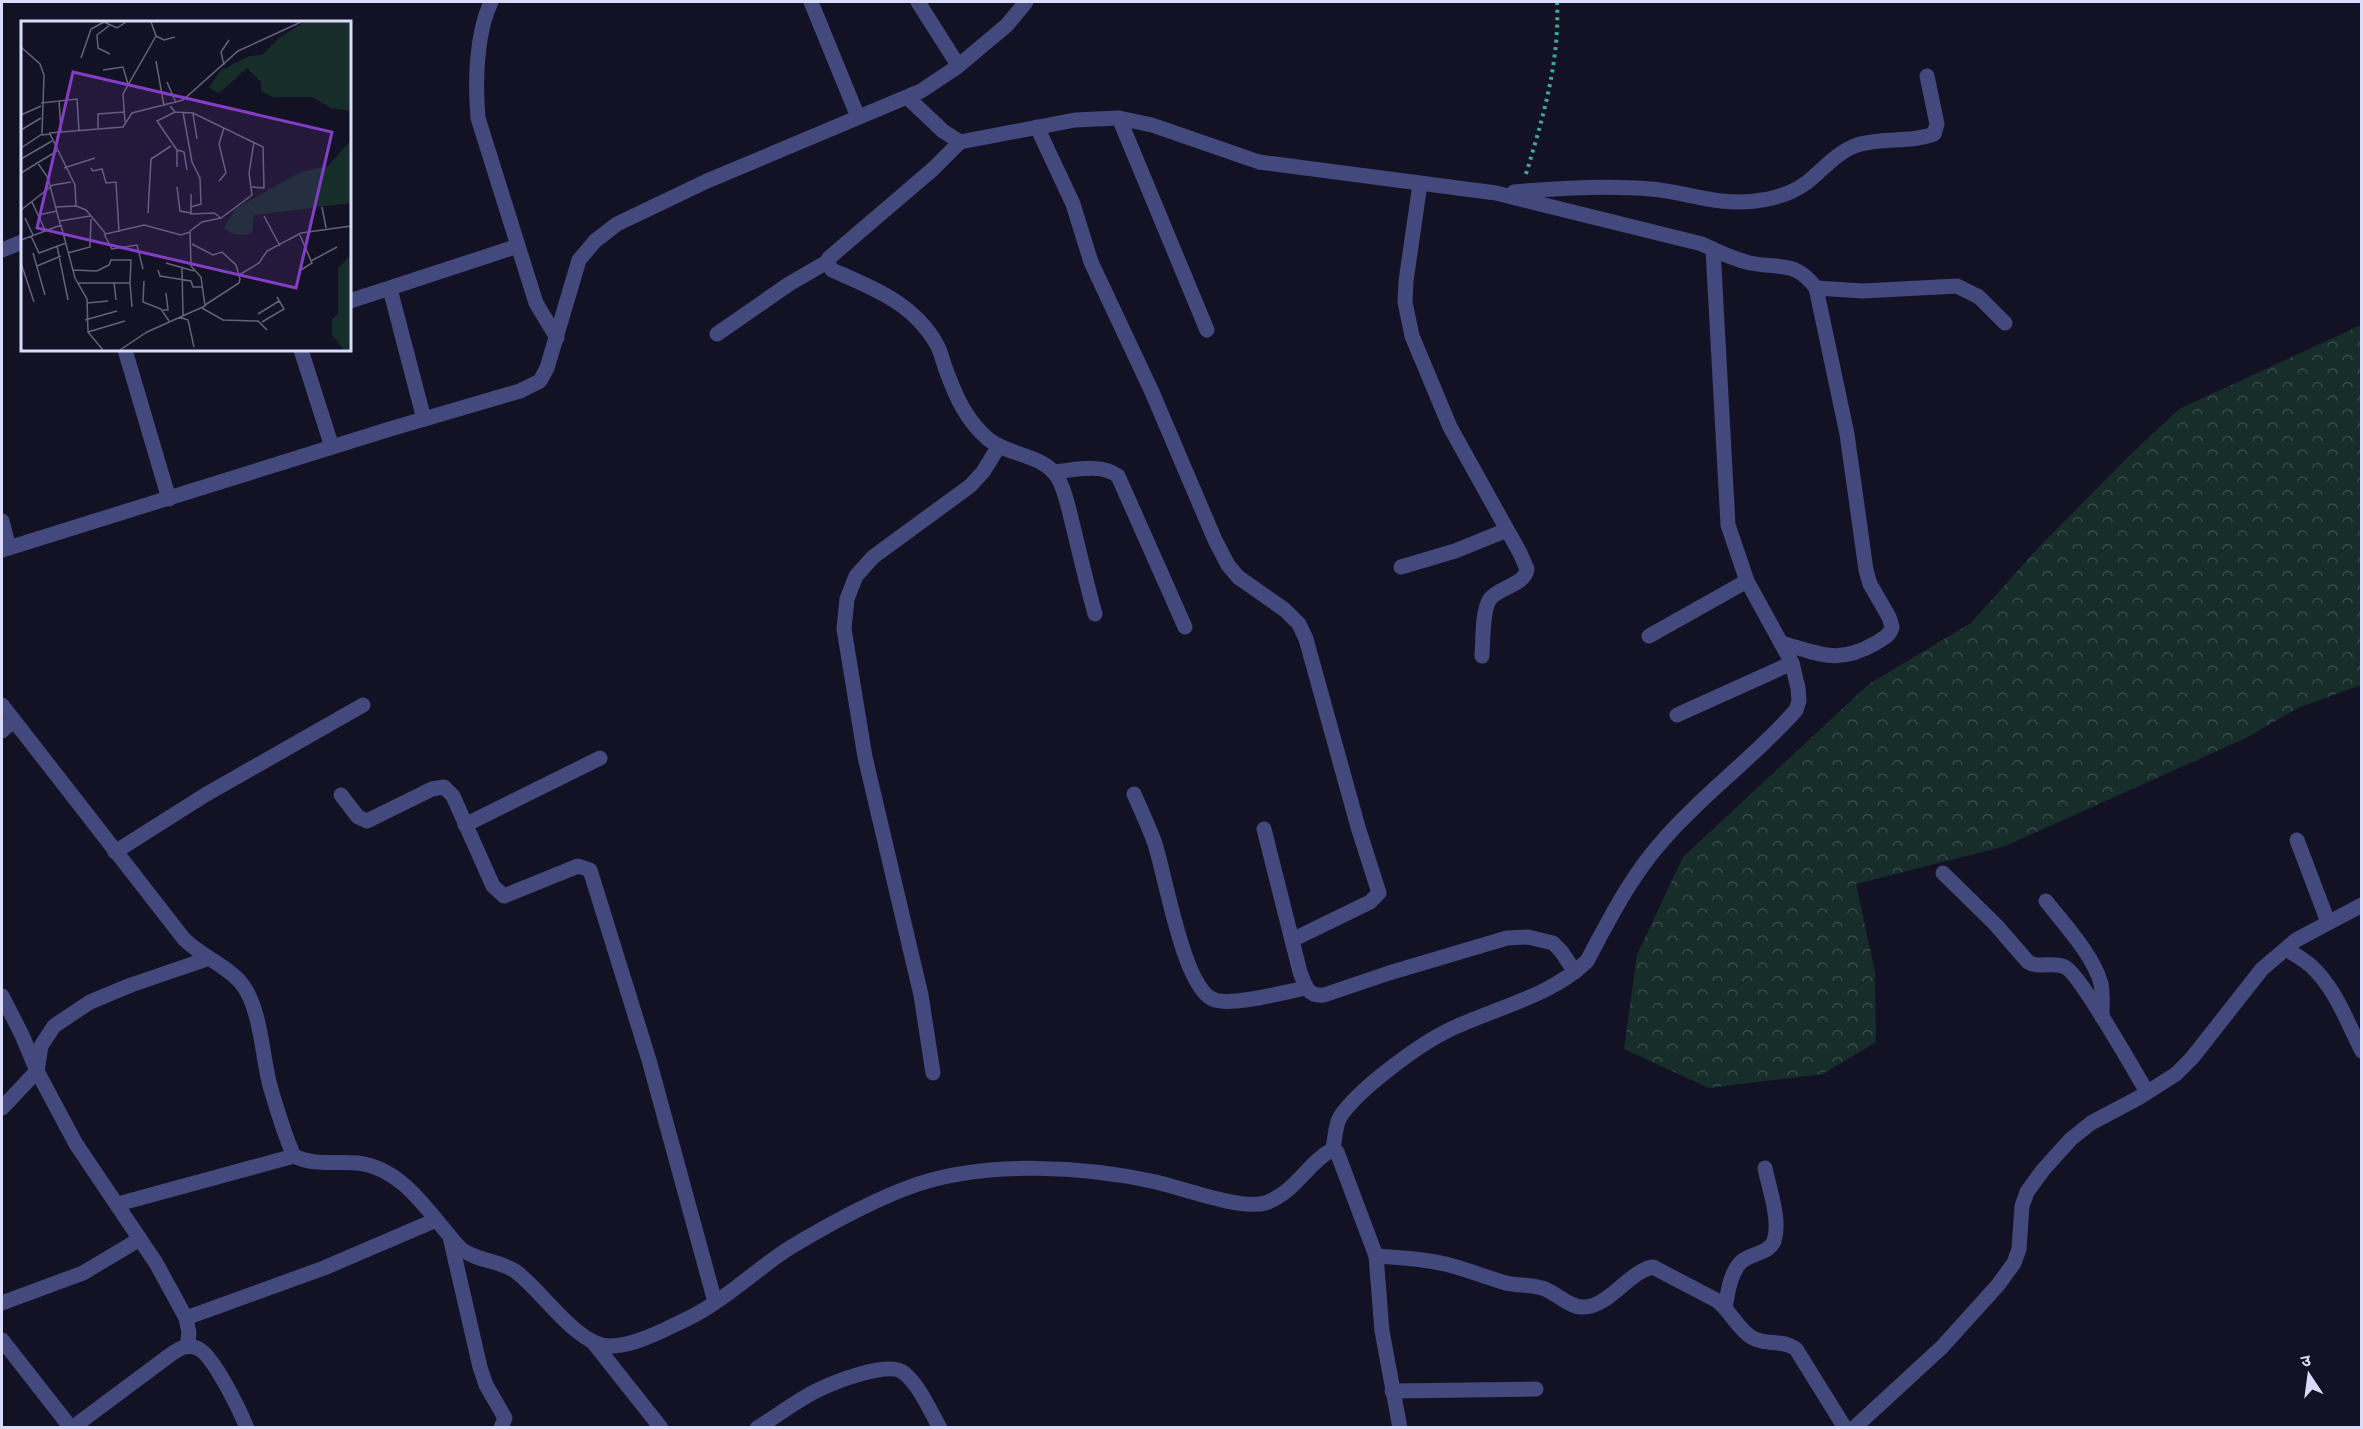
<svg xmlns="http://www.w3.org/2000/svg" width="2363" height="1429" font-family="Signika,'Noto Sans Devanagari',sans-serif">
<defs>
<pattern id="forest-crowns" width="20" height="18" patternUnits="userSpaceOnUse" patternTransform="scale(1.5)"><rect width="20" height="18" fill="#162d2a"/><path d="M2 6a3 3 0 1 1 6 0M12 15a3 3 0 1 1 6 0" fill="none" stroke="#374b4a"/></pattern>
</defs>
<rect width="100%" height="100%" fill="#131224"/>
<path fill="url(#forest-crowns)" d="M2361,325V685L2298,708L2246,738L2005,846L1856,884L1875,972L1876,1042L1823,1074L1709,1088L1624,1049L1637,955L1683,857L1869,684L1971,623L2039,547L2128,457L2179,409Z"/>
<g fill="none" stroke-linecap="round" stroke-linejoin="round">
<path stroke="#3fa996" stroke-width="4" stroke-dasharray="3 4.5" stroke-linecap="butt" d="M1526,174C1543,118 1560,60 1557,2"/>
<g stroke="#43487d" stroke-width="15">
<path d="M491,2C476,34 475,82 478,118L536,303L557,338"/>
<path d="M811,2L858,117"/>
<path d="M918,2L958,65"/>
<path d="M908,98L943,131L960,142L1075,120L1119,118L1152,125L1259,162L1496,193L1702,244C1718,252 1733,259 1750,263C1780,269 1795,260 1816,288L1847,434L1866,570L1870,584L1889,617L1892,627C1890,636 1883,638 1876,643C1837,665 1822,654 1781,643"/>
<path d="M1119,118L1207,330"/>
<path d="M1037,127L1073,204L1091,262L1152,392L1215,540L1228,565L1238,577L1285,610L1299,624L1306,639L1358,827L1379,893L1370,902L1292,940"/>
<path d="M960,142L933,169L829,258L827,262L832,270C873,288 914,303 937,345C941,352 943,362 946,370C956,397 966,420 988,439C1008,456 1044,454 1058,478C1066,492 1069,511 1073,526C1080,555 1087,585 1095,614"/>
<path d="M1420,184L1406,281L1405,302L1412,336L1450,427L1520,553L1527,569C1525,585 1499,587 1490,599C1482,610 1483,642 1482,656"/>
<path d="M1514,192C1559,188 1605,185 1651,189C1686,192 1719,206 1755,201C1774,199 1791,194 1806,183C1823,170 1837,152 1857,145C1882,137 1910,143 1934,134L1937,124L1927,76"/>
<path d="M2,250L22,242"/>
<path d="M1816,288L1863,291L1957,286L1979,297L2005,323"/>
<path d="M390,289L424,419"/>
<path d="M350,301L518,246"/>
<path d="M717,334L789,284L827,262"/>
<path d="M125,350L169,499"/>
<path d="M301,350L332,447"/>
<path d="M1054,472C1074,470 1101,463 1118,476L1185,627"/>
<path d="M2,521L9,548"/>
<path d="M2,550L390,429L520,391L540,381L547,368L579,260L595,241L617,224L707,181L921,91L957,67L1007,25L1026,2"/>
<path d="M1401,567L1455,551L1507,530"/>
<path d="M1649,636L1747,581"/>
<path d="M2,705L184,939C201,956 229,967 242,984C261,1009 262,1056 270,1086C277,1109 284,1134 294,1156C314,1166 336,1161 357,1163C405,1168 431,1217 461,1249C477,1261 498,1260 515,1271C541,1289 576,1345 609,1346C628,1346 647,1338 664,1330C676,1324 688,1319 700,1312C732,1294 759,1267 791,1247C831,1223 874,1199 918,1184C989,1161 1084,1166 1156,1182C1182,1188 1241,1210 1265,1203C1295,1193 1307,1163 1333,1149L1337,1152L1376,1256L1382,1331L1400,1428"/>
<path d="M1677,715L1792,663"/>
<path d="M2,731L13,721"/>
<path d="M1134,794C1141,810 1148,825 1154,841C1165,871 1183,991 1215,1000C1233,1006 1285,992 1306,988"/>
<path d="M341,795L358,817L367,821L432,789L444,787L453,796L493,886L504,896L578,866L590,870L649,1060L715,1302"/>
<path d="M465,825L600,758"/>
<path d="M1264,829L1300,972C1305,986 1308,997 1324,995L1389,973L1507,938L1528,937L1553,943L1561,951L1575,972"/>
<path d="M2297,840L2328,922"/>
<path d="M115,852L205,795L363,705"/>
<path d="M1943,873L1996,925L2028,962C2040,969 2053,961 2065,967C2080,974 2135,1072 2147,1092"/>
<path d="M2046,901C2064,924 2094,956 2101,984C2103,995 2102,1006 2102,1017"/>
<path d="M2286,949C2294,954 2303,959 2310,965C2335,987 2347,1022 2362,1051"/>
<path d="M2,996L22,1035L37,1071L76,1144L156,1263L186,1318L189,1333L187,1346"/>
<path d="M933,1073L921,995L865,757L844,629L847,599L856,576L873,557L970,486L983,472L999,446"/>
<path d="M2,1108L37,1071L41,1046L54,1026L90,1002L131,985L207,959"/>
<path d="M1333,1149C1335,1139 1335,1126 1340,1117C1358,1089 1421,1043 1451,1029C1497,1007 1550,997 1587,961C1610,918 1632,874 1665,838C1705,792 1756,756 1796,710L1799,701L1798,688L1792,663L1747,581L1728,525L1713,249"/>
<path d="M118,1204L294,1156"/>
<path d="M450,1237L480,1367L486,1385L505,1418L501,1428"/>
<path d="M1376,1256C1402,1258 1428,1259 1453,1266C1471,1271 1488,1278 1506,1283C1517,1286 1530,1284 1542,1288C1556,1292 1568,1307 1583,1307C1608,1308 1629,1271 1653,1267L1716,1300C1730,1310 1737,1328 1751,1337C1765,1346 1783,1339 1796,1349L1845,1428"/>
<path d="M2,1303L83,1273L140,1239"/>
<path d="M1725,1307C1728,1293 1730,1274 1740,1263C1749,1253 1768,1255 1774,1241C1781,1220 1769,1189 1765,1168"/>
<path d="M186,1318L324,1268L436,1220"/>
<path d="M2,1340L71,1428"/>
<path d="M593,1342L661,1428"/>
<path d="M1392,1391L1536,1389"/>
<path d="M72,1428L170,1355C178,1349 186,1344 197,1348C213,1354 240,1411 247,1428"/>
<path d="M757,1428C777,1416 796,1401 816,1391C834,1382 889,1360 904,1373C920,1386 930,1411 940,1428"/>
<path d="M1854,1428L1942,1347L1998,1285L2014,1263L2019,1249L2022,1206L2027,1192L2043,1170L2071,1139L2091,1123L2140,1097L2176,1074L2192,1058L2262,969L2296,940L2362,905"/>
</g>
</g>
<g transform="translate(21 21)">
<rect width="330" height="330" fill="#131224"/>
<path d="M330,234V326L317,310V247Z" fill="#162d2a"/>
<path d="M283,1H330V90L310,87L291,76H252L240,70V61L226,47L198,72L188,67L199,50L228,35L241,34L258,17ZM330,119V182L233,194L231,212L224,214L212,213L203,207L215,187L280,151L307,145ZM330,284V329H323L311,314V298Z" fill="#162d2a"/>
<path fill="none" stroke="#63627a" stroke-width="1.5" d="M83,1L96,7L105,1M89,4L76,14L77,27L89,33M135,15L143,19L154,16M0,26L19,43L23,54L21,113L0,127M60,37L70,8L83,1M135,40L143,85M203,44L200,31L208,19M82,49L102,46L107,63M146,61L155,82M38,79L40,111M20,82L56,78L58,110M149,85L154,91L172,92L242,126L243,167L231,166M154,91L136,100L156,129V146M162,91L171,141L179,157L180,183L170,186M172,93L176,118M0,94L20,85M104,101L102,73L135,15L130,1M77,108V93L103,91M0,109L20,97M28,112L102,106L111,92L162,79L217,30L280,1M21,114L29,113L54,164L55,185L65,189L85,213L123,204L160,214L169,211L170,245L180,256L184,285L126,311L99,329M156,129L163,131L166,149M0,138L31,120M16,141L27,157L39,203M43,147L74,137M70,147L72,150L81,148L85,162L95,161L98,211M0,152L36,130M198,160L205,152L198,123L203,107M156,166L159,190L170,192M170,173V193L193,192L200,197M11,181L24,209M35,186L55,185M301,186L305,207M0,189L32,164L50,161M127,192L130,138L150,125M17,194L36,190M243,195L259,225M4,197L12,214M39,200L69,195M169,210L181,201L200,197L231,174L228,152L233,121M278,212L291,242L280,249M83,213L91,228L116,224L122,248M10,215L18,232L45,222M0,219L40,204L54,257L66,278L67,311L82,329M171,223L192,234L201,231L215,244L219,258L218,262L184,284M36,225L47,279M12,232L24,274M47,232L69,226L70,198M290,240L316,226M0,242L13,281M145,242L173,250M16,245L40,235M161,247L162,294M52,249L76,250L88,244L90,239H110L109,262H57M137,249L139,255L170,260L172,266H181M218,254L238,242L246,230L280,212L330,205M123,260L122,281L140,288L148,300M93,261L95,279M109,262L111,286M66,282L87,280M181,287L202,299L237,300L246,309M142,289H147L145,272M237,293L258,280M158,296L167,299L173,326M64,299L96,290M241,301L263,288L256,276M67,311L104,300"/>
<path fill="#843dc5" fill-opacity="0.15" stroke="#843dc5" stroke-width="3" d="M52,51L311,111L275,267L16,207Z"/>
<rect width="330" height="330" fill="none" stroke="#dadafa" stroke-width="3"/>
</g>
<rect width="2363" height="1429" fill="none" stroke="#dadafa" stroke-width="6"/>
<g transform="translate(2309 1375) rotate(347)" stroke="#131224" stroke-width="4.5" paint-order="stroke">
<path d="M0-4.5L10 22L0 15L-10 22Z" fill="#dadafa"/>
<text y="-9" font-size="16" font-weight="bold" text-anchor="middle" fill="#dadafa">उ</text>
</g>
</svg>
